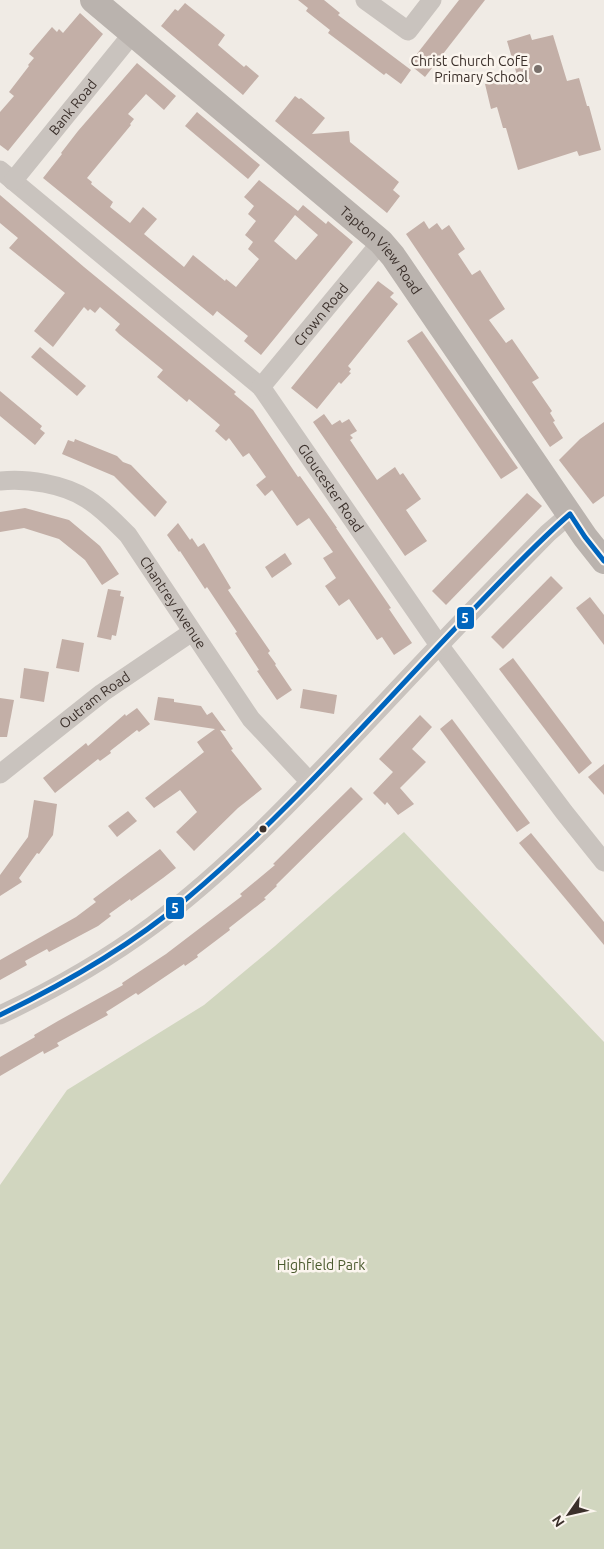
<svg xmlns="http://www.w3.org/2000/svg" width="604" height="1549" font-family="Ubuntu,sans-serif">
<rect width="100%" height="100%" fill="#f0ebe5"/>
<path fill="#d1d6bf" d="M404,832L604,1042V1549H0V1185L67,1090L204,1005L275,946Z"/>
<g fill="#c3afa7" fill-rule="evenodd">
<path d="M298,0H324L340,13L338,15L411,70L401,84L386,73L384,75L328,33L330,30L306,11L308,8Z"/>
<path d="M459,0H485L425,77L409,64Z"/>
<path d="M185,3L225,35L218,45L244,67L246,65L259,76L243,95L161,26L175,9L178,11Z"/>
<path d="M80,13L103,34L8,151L0,145V112L14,96L9,92L29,66L28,65L34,58L29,54L52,27L57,32L59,29L63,33Z"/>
<path d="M530,34L532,40L553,35L567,81L579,78L587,106H589L601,150L579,156L577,151L518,170L506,128H503L497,107L491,109L485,84L517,75L507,41Z"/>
<path d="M137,63L176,96L164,110L146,94L128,114L134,119L130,124L131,125L87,178L92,182L91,184L113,202L110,207L130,223L143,207L157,219L144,234L184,267L193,255L225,281L226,279L236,287L259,259L248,249L253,242L245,235L256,221L248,214L254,206L244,197L259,180L298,211L303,205L326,224L328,221L353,242L261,355L244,341L248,336L217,311L213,316L43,178L62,154L61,153L78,131ZM295,215L318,235L296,260L274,241Z"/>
<path d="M295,96L299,99L301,98L325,118L312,134L349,131L350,142L399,182L393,190L400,196L387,213L275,121Z"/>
<path d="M197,112L260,165L248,179L185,126Z"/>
<path d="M0,195L84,267L236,392L234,394L253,410L298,477L300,476L337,528H336L391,608L389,609L412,643L394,655L382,637L377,640L349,599L339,606L325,586L336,578L323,558L333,552L309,518L297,526L272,490L265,496L256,485L266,477L249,453L243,457L229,438L226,441L215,431L220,425L189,399L187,402L157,377L163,370L119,334L115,330L120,324L100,307L95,313L90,309L88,311L84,307L53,347L34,331L65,293L9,248L18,238L0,223Z"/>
<path d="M424,221L429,229L437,223L442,230L449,225L465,249L458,254L472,275L480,270L505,309L489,320L506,343L512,339L539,378L532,382L552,411L550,413L555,421L553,422L563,438L550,447L406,234Z"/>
<path d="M378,281L394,293L390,297L398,304L348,366L351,369L349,372L351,373L341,384L339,382L317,409L291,388Z"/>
<path d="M422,331L518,468L501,479L407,341Z"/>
<path d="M40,347L86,386L77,396L31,357Z"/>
<path d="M0,391L42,426L40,429L45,433L35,445L0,416Z"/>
<path d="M324,414L332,425L340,420L342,423L349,419L357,431L350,435L353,438L350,440L377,480L395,467L400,475L403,473L421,499L406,510L427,541L405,556L313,422Z"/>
<path d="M604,422V496L593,504L559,460L580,439Z"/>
<path d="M75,439L117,456L123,462L131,465L167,502L155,517L114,476L62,454L68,440L74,442Z"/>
<path d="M527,493L542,506L446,605L432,591Z"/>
<path d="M25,508L69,520L100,546L119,574L102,585L85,560L59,539L24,528L0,532V512Z"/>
<path d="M178,523L190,540L192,538L198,547L204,543L231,588L228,590L270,651L268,653L276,664L275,665L292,690L277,700L257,671L259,670L235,633L237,632L207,587L205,589L180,551L179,552L167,535Z"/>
<path d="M285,553L292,564L272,578L265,567Z"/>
<path d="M551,576L563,588L503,649L491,637Z"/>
<path d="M108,589L121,591L120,596L124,597L116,636L112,635L111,640L97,637Z"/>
<path d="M590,597L604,615V645L576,608Z"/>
<path d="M62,639L84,643L79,672L56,668Z"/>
<path d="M513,658L592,763L579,774L499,669Z"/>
<path d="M24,668L49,672L44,702L20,698Z"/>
<path d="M303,689L337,695L334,714L300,708Z"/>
<path d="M158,697L174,699V702L201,706L207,715L212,712L226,731L220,730L233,749L231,750L262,789L238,808L194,851L176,832L197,812L180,790L154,808L145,798L204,752L197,742L215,729L154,720Z"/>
<path d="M0,698L14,700L7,737H0Z"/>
<path d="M137,708L150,724L139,732L137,730L110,751L111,753L100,761L98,759L55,793L43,778L86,743L88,746L125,714L126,716Z"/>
<path d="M420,715L432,727L412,749L426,762L400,788L414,804L398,815L387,802L385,805L373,793L393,772L379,759Z"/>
<path d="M452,719L530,823L517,832L440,729Z"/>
<path d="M604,764V795L588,777Z"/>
<path d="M351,787L363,799L276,885L277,886L264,898L266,899L229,928L230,930L197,955L198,957L185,966L184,964L138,995L136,993L106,1012L108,1015L57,1043L59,1046L44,1054L43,1051L0,1076V1057L35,1037L34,1035L58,1021L123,985L122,983L166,954L242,896L240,894L275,865L273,864Z"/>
<path d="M34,800L57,804L53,835L39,854L37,853L19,878L22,882L0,896V875L28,837Z"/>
<path d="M128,811L137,821L117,837L108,826Z"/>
<path d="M531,833L604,922V945L519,843Z"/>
<path d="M160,849L176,868L163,878L131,901L130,899L109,914L111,916L98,926L49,952L47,949L25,961L27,965L0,980V960L76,917L96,902L93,899Z"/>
</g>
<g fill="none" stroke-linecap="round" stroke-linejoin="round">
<g stroke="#c9c3be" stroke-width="19">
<path d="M365,0L408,31L432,0"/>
<path id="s1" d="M0,170L261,387L439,645L564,812L604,862"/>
<path id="s2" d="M13,181L133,33"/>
<path id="s3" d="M261,387L381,242"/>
<path id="s4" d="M0,481C26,478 64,484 87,499C103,509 115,522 128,535L251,719L310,782"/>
<path id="s5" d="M0,774L102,693L192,632"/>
<path d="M0,1015C53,990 106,960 153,925C237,862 308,784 380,708C435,649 491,591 548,533L570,514"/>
</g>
<path stroke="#bab3ae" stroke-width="26" id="s6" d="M93,0L381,242L393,256L585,537L604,561"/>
<defs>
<path id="bus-1" d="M0,1015C66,983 129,947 185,900C288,814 376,710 469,614C502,580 534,545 570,514L585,537L604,561"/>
</defs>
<use href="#bus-1" stroke="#fbf5ee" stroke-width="9"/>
<use href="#bus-1" stroke="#0065bd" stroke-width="5"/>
</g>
<circle fill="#7a716c" stroke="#fbf5ee" stroke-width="2" cx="538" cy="69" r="5"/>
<circle fill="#3b302b" stroke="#fbf5ee" stroke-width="2" cx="263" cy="829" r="4.5"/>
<g text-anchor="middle" stroke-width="5" stroke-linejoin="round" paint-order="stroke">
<g font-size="14" fill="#3b302b" stroke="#fbf5ee" text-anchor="end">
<text x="528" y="66">Christ Church CofE<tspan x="528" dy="16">Primary School</tspan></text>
</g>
<g font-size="14" fill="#3b302b" stroke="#fbf5ee">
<text dy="5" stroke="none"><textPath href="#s2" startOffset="95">Bank Road</textPath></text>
<text dy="5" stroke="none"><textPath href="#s6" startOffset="382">Tapton View Road</textPath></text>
<text dy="5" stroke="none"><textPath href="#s3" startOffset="94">Crown Road</textPath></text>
<text dy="5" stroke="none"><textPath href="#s1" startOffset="462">Gloucester Road</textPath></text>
<text dy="5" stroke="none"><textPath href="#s4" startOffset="226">Chantrey Avenue</textPath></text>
<text dy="5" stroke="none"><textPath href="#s5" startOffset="120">Outram Road</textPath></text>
</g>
<g font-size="14" fill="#4a5a2e" stroke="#fbf5ee">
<text x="321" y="1270">Highfield Park</text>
</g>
</g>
<g stroke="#fbf5ee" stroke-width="2">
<rect x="456" y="606" width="19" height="24" rx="5" fill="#0065bd"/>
<rect x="165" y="896" width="20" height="24" rx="5" fill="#0065bd"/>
</g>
<g font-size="14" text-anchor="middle" font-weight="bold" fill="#fff">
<text x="465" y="623">5</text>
<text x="175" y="913">5</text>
</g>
<g transform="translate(569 1514) rotate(236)" stroke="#fbf5ee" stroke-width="4" paint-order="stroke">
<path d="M0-4L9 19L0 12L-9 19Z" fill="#3b302b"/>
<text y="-8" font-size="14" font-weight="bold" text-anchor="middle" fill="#3b302b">N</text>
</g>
</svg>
